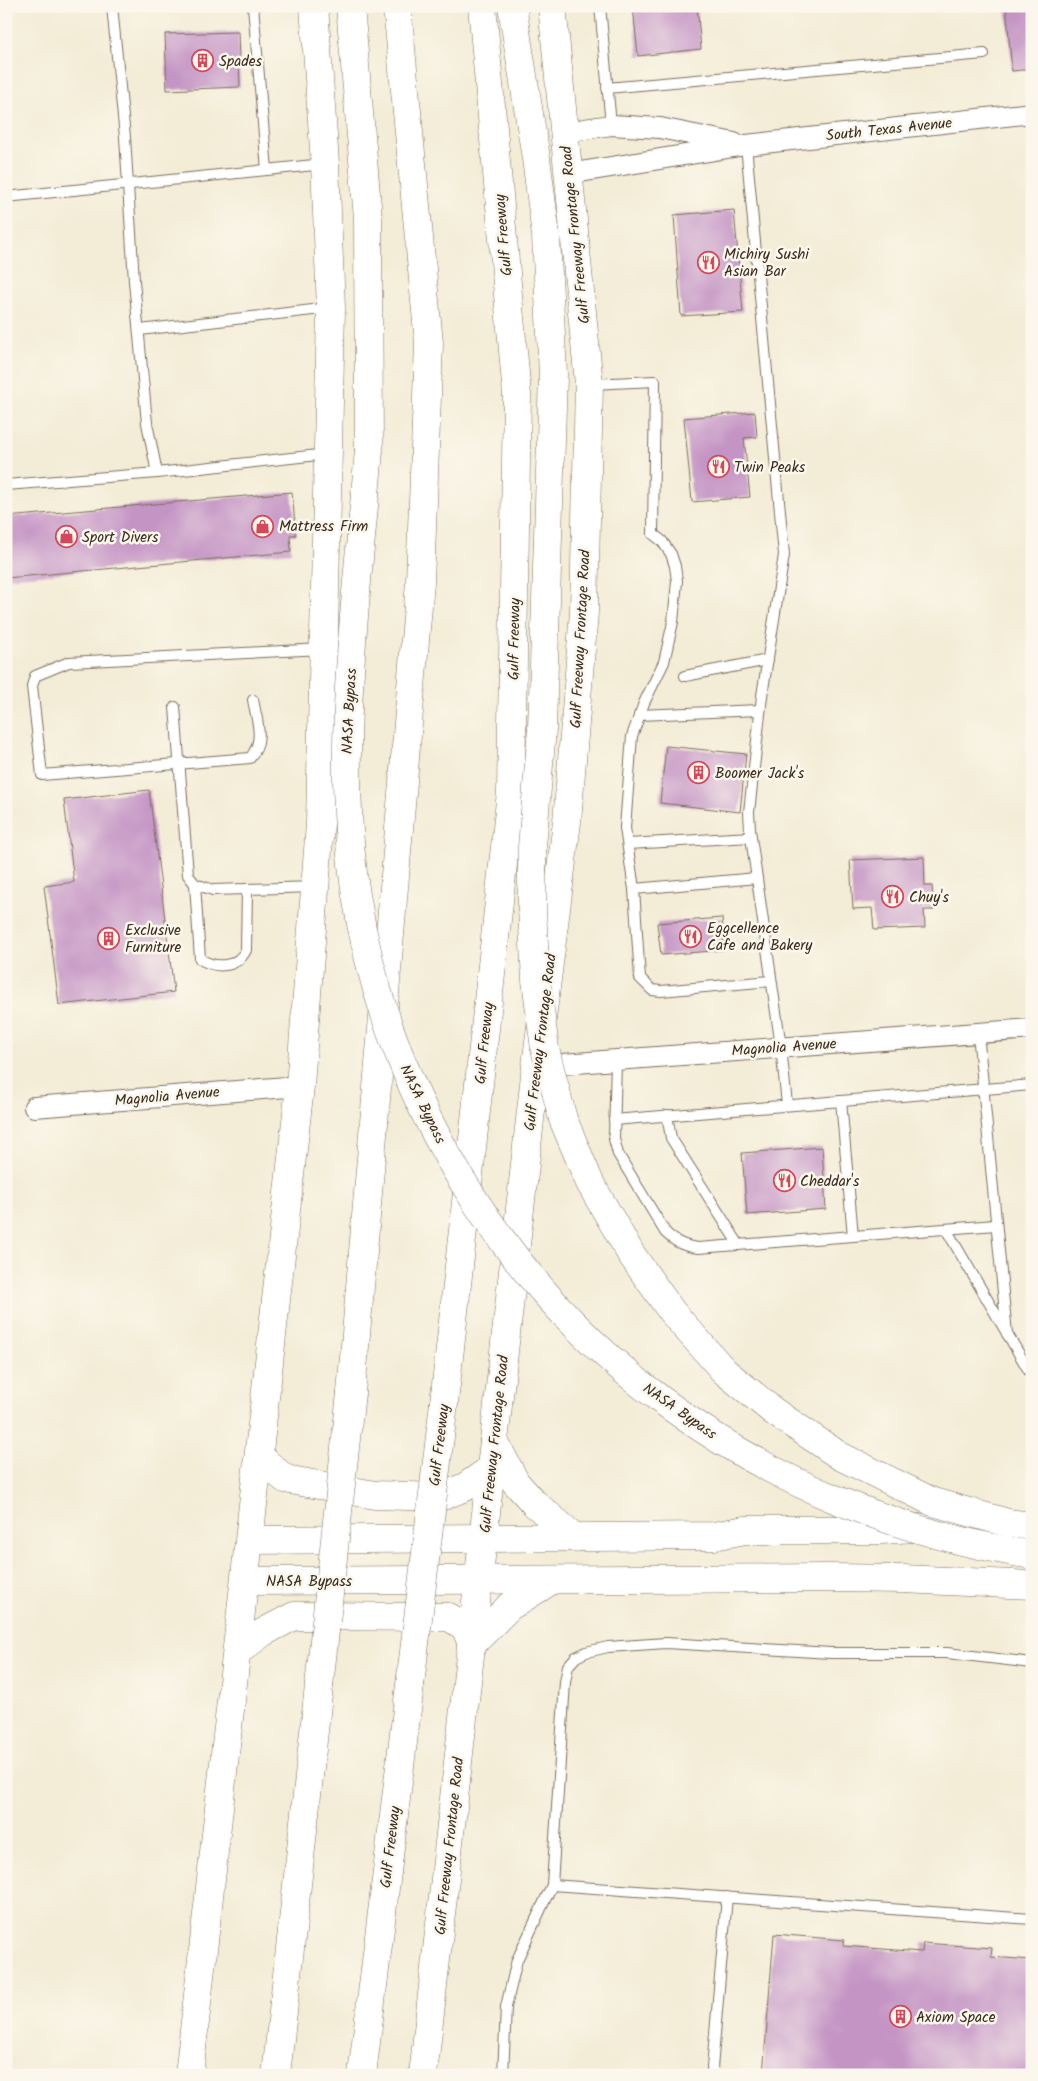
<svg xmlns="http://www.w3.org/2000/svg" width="1038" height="2081" font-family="Kalam,sans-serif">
<rect width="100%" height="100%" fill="#fbf7ec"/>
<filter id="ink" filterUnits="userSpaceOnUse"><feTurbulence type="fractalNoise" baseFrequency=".02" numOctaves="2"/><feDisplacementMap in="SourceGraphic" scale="10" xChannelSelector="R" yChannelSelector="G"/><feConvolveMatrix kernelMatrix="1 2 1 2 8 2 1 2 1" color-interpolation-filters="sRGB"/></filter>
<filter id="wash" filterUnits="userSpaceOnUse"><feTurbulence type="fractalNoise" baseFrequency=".0096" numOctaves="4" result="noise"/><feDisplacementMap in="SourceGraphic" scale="20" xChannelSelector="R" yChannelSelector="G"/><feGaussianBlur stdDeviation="1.12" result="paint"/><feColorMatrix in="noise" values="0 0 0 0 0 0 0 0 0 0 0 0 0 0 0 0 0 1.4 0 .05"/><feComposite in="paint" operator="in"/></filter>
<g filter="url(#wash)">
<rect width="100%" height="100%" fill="#f3ecd6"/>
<g id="blocks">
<g fill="#c494c5">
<path d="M633,6H697L701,49L638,56Z"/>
<path d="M1006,6H1032V69L1012,71Z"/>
<path d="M238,32L240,87L167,90L165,34Z"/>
<path d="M734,210L743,312L681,316L674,215Z"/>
<path d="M755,412L757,437L744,438L750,497L692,502L684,418Z"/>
<path d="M292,492L296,535H290L291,552L6,578V517Z"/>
<path d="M666,746L746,754L740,812L660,803Z"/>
<path d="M149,790L174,992L59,1005L44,886L74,882L64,800Z"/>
<path d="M924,857L925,886H932L934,910H924L925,928L874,930L872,908L853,909L850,860Z"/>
<path d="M722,918L725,950L661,955L657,923Z"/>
<path d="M822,1147L826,1209L747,1215L742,1153Z"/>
<path d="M774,1934L844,1940L843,1946L922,1952L923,1943L992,1948L991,1957L1032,1960V2075H763Z"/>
</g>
</g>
</g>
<g filter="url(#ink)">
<use href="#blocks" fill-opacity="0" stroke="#7b6e5e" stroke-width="1"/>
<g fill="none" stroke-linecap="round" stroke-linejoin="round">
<defs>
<g id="lane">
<path d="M112,6L125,137L134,281L147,423L157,473"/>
<path d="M253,6L267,170"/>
<path d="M600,6L611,125"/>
<path d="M607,88L984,54"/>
<path d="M746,145L784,555L762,696L749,812L750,830L781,1047L787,1105"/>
<path d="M6,197L324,164"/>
<path d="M140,330L330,308"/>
<path d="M591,384L655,381L653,534L662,541L671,554L675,566L677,581L673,622L664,662L644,703L632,736L625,828L634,889"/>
<path d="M6,485L157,473L327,454"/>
<path d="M685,676L768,660"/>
<path d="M253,700C257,721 265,741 250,758L42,775L32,686L35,676L69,662L323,649"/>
<path d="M175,707L188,875L195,884L213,890L315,887"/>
<path d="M639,715L760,710"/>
<path d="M628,844L751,837"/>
<path d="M757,878L634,889L640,978L652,990L661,991L771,981"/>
<path d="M195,884L200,959C216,969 237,968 246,950L247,889"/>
<path d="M978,1033L1007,1334"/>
<path d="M616,1060L614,1139L618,1154L665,1232C675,1242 683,1246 698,1248L996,1225"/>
<path d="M841,1101L853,1236"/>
<path d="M667,1115L671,1138L739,1245"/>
<path d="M614,1120L1032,1085"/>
<path d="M946,1229L1032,1376"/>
<path d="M552,1885L1032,1919"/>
<path d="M503,2075L506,2007L517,1960L552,1885L565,1682L568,1666L576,1657L586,1652L608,1647L666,1643L831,1653H947L1032,1663"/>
<path d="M715,2075L712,2068L727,1897"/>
</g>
<g id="street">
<path d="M565,132L611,125L660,128L734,143"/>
<path d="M568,174L746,145L1032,113"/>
<path d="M536,1066L1032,1029"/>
<path d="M34,1107L300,1086"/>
</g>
<g id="secondary">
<path d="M494,1441L516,1483L534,1503L575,1538"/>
<path d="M259,1456L285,1479L375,1495L440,1497L465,1487L491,1469"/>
<path d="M250,1540L714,1536L745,1530H881L1000,1523"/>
<path d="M245,1581L832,1578L903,1579L1032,1585"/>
<path d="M472,1644L509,1607L552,1580"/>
<path d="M237,1652L262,1633L294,1616L449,1617L465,1627L472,1644"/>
<path d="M189,2075L300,1086L320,824L331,308L325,164L314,6"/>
<path d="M423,2075L536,1066L567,822L584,612L589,384L552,6"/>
</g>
<g id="highway">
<path d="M350,6L368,218L369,450"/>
<path d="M512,6L536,158L546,236L553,375L542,729"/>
<path d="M351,1393L420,582L429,343L397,6"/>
<path d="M444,1403L511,792L517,395L482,6"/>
<path d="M276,2075L319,1686"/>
<path d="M362,2075L410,1685"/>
</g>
</defs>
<use href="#lane" stroke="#7b6e5e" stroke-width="12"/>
<use href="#street" stroke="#7b6e5e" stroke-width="22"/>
<use href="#secondary" stroke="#7b6e5e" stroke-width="29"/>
<use href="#highway" stroke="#7b6e5e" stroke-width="29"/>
<use href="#lane" stroke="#fff" stroke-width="10"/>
<use href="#street" stroke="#fff" stroke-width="20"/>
<use href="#secondary" stroke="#fff" stroke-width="28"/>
<use href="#highway" stroke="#fff" stroke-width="28"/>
<defs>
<g id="highway-bridge">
<path d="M369,450C357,595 334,752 356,895C387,1094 502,1283 664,1402C772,1482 899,1534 1032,1555"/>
<path d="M542,729L532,847V909L536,980L545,1049L563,1119L590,1183L631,1254L672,1312L724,1371L773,1411L840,1456L933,1502L1008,1523L1032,1526"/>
<path d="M410,1685L444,1403"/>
<path d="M319,1686L351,1393"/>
</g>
</defs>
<use href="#highway-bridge" stroke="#7b6e5e" stroke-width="29" stroke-linecap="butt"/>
<use href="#highway-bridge" stroke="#fff" stroke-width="28"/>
</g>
</g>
<defs>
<symbol id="building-ring" viewBox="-11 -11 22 22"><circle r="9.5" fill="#fbf7ec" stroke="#d1495b" stroke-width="1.5"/><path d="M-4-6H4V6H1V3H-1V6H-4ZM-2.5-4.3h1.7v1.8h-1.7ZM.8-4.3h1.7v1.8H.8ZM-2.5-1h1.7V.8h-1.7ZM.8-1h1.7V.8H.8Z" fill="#d1495b"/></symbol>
<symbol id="restaurant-ring" viewBox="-11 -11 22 22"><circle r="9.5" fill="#fbf7ec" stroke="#d1495b" stroke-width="1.5"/><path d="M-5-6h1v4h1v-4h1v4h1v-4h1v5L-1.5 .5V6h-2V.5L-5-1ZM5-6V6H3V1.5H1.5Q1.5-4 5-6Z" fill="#d1495b"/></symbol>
<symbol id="shop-ring" viewBox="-11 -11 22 22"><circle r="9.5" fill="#fbf7ec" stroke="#d1495b" stroke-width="1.5"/><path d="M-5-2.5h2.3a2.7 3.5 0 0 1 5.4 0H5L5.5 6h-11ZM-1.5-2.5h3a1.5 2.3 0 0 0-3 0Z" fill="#d1495b"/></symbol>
</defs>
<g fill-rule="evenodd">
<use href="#building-ring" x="190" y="48" width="25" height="25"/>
<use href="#restaurant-ring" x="696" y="250" width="25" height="25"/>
<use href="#restaurant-ring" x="706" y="454" width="25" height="25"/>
<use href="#shop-ring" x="250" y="514" width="25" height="25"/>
<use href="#shop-ring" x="54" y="524" width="25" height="25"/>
<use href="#building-ring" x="686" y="760" width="25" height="25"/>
<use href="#restaurant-ring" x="880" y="884" width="25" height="25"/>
<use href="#restaurant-ring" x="678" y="924" width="25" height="25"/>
<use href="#building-ring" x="96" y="926" width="25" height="25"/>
<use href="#restaurant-ring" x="772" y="1168" width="25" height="25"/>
<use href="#building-ring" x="888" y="2004" width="25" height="25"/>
</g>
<g text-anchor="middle" stroke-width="5" stroke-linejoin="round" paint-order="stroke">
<g font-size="15" fill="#3b2a1e" stroke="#fbf7ec" text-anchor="start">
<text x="219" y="66">Spades</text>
<text x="724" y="259">Michiry Sushi<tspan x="724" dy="17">Asian Bar</tspan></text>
<text x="734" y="472">Twin Peaks</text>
<text x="279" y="531">Mattress Firm</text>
<text x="82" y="542">Sport Divers</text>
<text x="715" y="778">Boomer Jack's</text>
<text x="909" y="902">Chuy's</text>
<text x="707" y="933">Eggcellence<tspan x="707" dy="17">Cafe and Bakery</tspan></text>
<text x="125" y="935">Exclusive<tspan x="125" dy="17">Furniture</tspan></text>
<text x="800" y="1186">Cheddar's</text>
<text x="916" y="2022">Axiom Space</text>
</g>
<g font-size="15" fill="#3b2a1e" stroke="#fbf7ec">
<text transform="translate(889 129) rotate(-6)" y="5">South Texas Avenue</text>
<text transform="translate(503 235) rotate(-95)" y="5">Gulf Freeway</text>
<text transform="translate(575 235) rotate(-96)" y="5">Gulf Freeway Frontage Road</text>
<text transform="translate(514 639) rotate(-89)" y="5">Gulf Freeway</text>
<text transform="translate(580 639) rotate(-87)" y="5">Gulf Freeway Frontage Road</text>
<text transform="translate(349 711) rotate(-87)" y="5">NASA Bypass</text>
<text transform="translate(540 1042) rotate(-83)" y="5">Gulf Freeway Frontage Road</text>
<text transform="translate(484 1043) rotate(-84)" y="5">Gulf Freeway</text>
<text transform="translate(784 1047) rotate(-4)" y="5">Magnolia Avenue</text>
<text transform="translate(167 1096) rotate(-5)" y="5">Magnolia Avenue</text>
<text transform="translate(423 1104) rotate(64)" y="5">NASA Bypass</text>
<text transform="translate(680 1411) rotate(35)" y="5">NASA Bypass</text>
<text transform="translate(494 1444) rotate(-84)" y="5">Gulf Freeway Frontage Road</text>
<text transform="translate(439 1445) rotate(-83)" y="5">Gulf Freeway</text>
<text x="309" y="1586">NASA Bypass</text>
<text transform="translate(449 1846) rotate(-84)" y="5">Gulf Freeway Frontage Road</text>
<text transform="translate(390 1847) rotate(-83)" y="5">Gulf Freeway</text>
</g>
</g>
<rect width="1038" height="2081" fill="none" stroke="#fbf7ec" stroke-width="25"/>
</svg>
